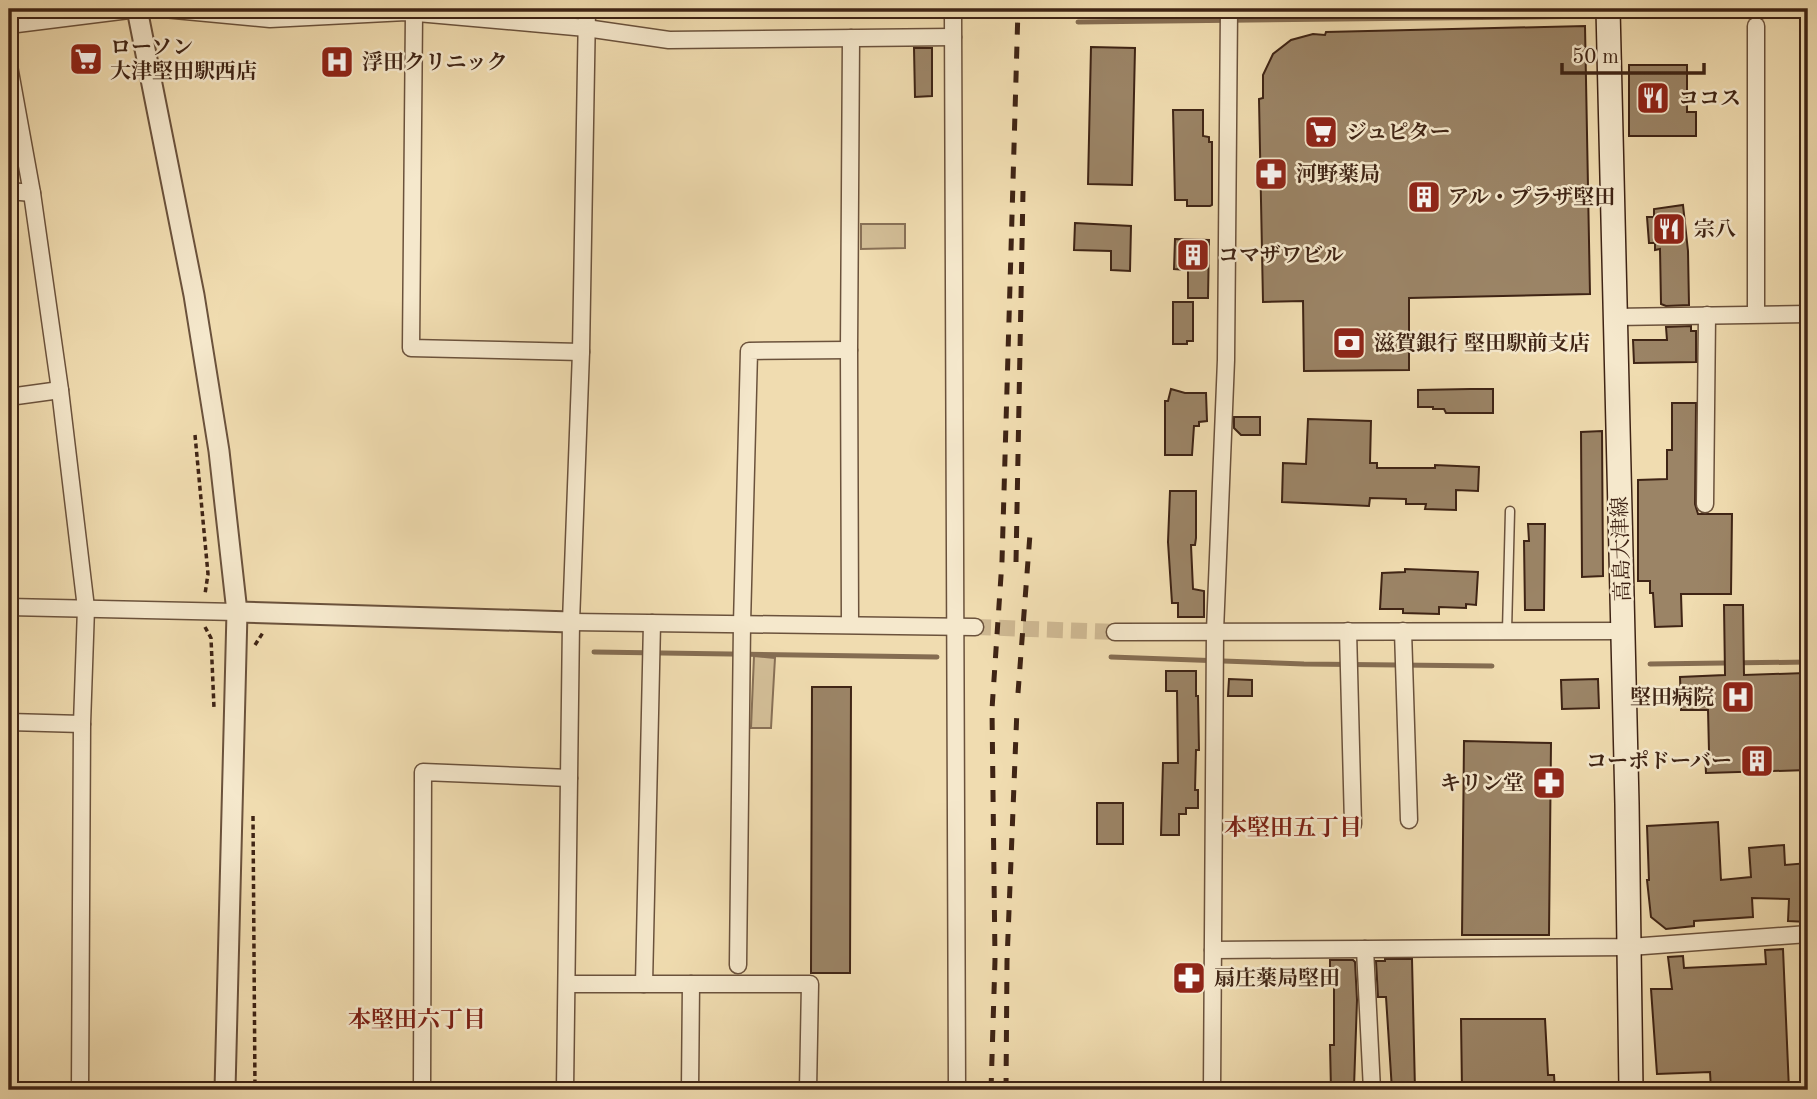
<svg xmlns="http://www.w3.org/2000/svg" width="1817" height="1099" font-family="'Old Standard TT','Noto Serif JP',serif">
<rect width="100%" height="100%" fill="#f0dcb0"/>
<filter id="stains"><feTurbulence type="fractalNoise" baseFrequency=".00286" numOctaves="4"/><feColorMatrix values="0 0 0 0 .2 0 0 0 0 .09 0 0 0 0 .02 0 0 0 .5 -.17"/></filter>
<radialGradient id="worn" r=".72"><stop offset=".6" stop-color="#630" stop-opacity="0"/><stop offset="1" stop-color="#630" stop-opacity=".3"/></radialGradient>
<g fill="#d2bd96" stroke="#887056" stroke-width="2">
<path d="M861,224H905V248L861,249Z"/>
<path d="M754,656L775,658L771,728H751Z"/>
</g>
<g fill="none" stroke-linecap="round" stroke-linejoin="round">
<g stroke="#856d52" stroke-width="5">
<path d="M1613,15L1785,9"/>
<path d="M1078,22L1603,16"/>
<path d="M594,652L937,657"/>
<path d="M1111,657L1304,664L1492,666"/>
<path d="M1650,664L1808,662"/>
</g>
</g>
<g fill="#9b8466" stroke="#3f2415" stroke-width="2">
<path d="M1585,26L1590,294L1409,298V370L1304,371L1303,301L1263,302L1259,99L1263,98V75L1273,54L1291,40L1313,34L1325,35L1326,32Z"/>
<path d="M1091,47L1135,48L1132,185L1088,184Z"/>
<path d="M914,48H932V96L915,97Z"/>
<path d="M1629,65H1687V112H1696V136H1629Z"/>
<path d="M1173,110H1203V136L1209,137V142H1212V205L1210,206H1187V200H1175Z"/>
<path d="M1683,205L1688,251L1689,305L1666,306L1661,304L1660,249L1655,250V243H1649L1647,217H1654V209Z"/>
<path d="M1075,223L1131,226L1130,271L1111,270V251L1074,250Z"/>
<path d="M1175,239L1209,240L1208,298H1188V270L1174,269Z"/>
<path d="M1173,302H1193V341H1187V344H1173Z"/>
<path d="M1691,326V331H1696V362L1634,363L1633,340H1667L1666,327Z"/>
<path d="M1171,389L1185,393H1206L1207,421L1199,422V426H1194L1192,455H1165V401H1168Z"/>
<path d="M1470,389H1493V413H1446L1444,409H1433V407H1418V390Z"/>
<path d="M1672,403H1696L1695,504L1698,514H1732L1731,594H1681L1682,626L1655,627L1653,593H1650V581H1638V480L1667,479V450H1672Z"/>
<path d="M1234,417H1260V435H1241L1234,428Z"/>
<path d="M1308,419L1371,421L1370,463H1377V468H1435V465L1479,467L1478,491L1456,490V510L1425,509L1426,504H1406V499L1370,498L1369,506L1282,502L1283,463L1306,464Z"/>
<path d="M1602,431L1603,576L1582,577L1581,432Z"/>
<path d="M1170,491H1196V538L1195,545H1191L1193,589L1204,591V617H1178V603H1172L1168,542Z"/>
<path d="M1528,524H1545L1544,610H1525L1524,541H1529Z"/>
<path d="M1405,569L1478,572L1476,605L1466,604V608L1439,607V614L1403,613V609H1380L1382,573L1405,572Z"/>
<path d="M1724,605H1743L1744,675L1805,673L1808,770L1706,773L1705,752L1709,751L1708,710H1681L1680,677L1725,675Z"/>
<path d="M1166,671H1196V696H1198L1199,750H1196L1195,790H1198V808H1186V814H1179V835H1161L1163,763H1178L1177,691H1166Z"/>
<path d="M1229,679L1252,680V696H1228Z"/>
<path d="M1598,679L1599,708L1562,709L1561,680Z"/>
<path d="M812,687H851L850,973H811Z"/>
<path d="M1464,741L1551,743L1549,935H1462Z"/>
<rect x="1097" y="803" width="26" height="41"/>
<path d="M1718,822L1721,880L1751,877L1749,848L1784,845L1785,865L1808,863V922L1788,921L1789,899L1752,898L1753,917L1694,921V926L1666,929L1651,917L1647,880H1649L1647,826Z"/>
<path d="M1783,949L1789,1090H1711L1710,1072L1657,1074L1651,989H1672L1668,957L1683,956L1684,968L1766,964L1765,950Z"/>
<path d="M1385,959H1412L1415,1090H1392L1386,997H1378L1376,961H1385Z"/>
<path d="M1330,960H1353L1355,962L1357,1000L1354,1087H1352V1090H1331L1330,1045H1334V986L1330,984Z"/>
<path d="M1461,1019H1545L1548,1075H1554L1555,1090H1462Z"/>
</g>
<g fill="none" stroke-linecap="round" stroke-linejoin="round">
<path stroke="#cdb791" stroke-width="16" stroke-dasharray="16 8" stroke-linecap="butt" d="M975,627L1115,632"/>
<defs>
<path id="service" d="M1507,631L1510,511"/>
<g id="minor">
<path d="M414,13L411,348L581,352"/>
<path d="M953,13L957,1090"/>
<path d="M9,25L137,9H164L270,19L406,12L586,28L669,40L953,37"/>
<path d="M9,66L32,193L60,390L86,608L82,724L80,1090"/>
<path d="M9,191L32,193"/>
<path d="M1756,314V26"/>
<path d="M1614,317L1808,314"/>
<path d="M9,397L60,390"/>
<path d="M1705,504L1707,315"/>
<path d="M9,607L237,612"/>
<path d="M571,622L975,627"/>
<path d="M850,624L849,350L851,38"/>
<path d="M1348,631L1353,824"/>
<path d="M1403,631L1409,820"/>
<path d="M1115,632L1623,631"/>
<path d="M9,722L82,724"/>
<path d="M1213,950L1365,949"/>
<path d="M738,965L742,624L749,351L849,350"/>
<path d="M567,984H810L808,1090"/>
<path d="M644,984L652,623"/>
<path d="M422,1090L423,772L569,778"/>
<path d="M565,1090L571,622L581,352L587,9"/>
<path d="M690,1090L691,984"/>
<path d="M1212,1090L1215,631L1226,360L1229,9"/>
<path d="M1372,1090L1365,949L1630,947L1808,934"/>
</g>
<g id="tertiary">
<path d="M137,9L194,295L219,451L237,612L225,1090"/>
<path d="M237,612L571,622"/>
</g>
<path id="secondary" d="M1608,9L1627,804L1631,1090"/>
</defs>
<use href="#service" stroke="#6b523c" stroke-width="11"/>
<use href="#minor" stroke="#6b523c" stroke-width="19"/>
<use href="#tertiary" stroke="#6b523c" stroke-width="23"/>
<use href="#secondary" stroke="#3f2415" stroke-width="26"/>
<g stroke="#3f2415" stroke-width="3.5" stroke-dasharray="5 3.5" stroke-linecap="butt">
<path d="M195,435L208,574L205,594"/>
<path d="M205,627L211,638L214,708"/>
<path d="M255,645L264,631"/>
<path d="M253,816L255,1090"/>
</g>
<use href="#service" stroke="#f5e8cc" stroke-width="8"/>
<use href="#minor" stroke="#f5e8cc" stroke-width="16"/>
<use href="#tertiary" stroke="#f5e8cc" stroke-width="19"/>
<use href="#secondary" stroke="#f5e8cc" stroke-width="23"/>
<g stroke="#3f2415" stroke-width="5" stroke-dasharray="12 12" stroke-linecap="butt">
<path d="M1016,562L1023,191"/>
<path d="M1018,693L1030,534"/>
<path d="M991,1090L995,960L992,709L1002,561L1018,9"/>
<path d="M1006,1090L1007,961L1017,709"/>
</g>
</g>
<defs>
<symbol id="supermarket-square" viewBox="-11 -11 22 22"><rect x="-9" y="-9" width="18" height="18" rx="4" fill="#8f2418" stroke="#f5e8cc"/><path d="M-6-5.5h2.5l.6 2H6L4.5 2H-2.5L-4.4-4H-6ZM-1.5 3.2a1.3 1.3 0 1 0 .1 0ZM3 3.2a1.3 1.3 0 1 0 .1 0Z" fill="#fff"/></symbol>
<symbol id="hospital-square" viewBox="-11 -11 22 22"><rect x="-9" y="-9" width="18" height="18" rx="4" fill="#8f2418" stroke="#f5e8cc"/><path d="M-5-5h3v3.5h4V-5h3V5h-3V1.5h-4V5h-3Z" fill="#fff"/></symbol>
<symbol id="restaurant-square" viewBox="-11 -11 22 22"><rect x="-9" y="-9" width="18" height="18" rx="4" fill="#8f2418" stroke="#f5e8cc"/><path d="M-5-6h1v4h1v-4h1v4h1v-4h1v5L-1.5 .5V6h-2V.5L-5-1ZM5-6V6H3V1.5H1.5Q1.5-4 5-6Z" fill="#fff"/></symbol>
<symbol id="pharmacy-square" viewBox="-11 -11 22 22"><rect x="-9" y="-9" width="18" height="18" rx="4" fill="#8f2418" stroke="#f5e8cc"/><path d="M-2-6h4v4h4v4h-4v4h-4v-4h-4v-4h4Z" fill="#fff"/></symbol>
<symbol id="building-square" viewBox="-11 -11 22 22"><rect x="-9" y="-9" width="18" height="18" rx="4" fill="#8f2418" stroke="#f5e8cc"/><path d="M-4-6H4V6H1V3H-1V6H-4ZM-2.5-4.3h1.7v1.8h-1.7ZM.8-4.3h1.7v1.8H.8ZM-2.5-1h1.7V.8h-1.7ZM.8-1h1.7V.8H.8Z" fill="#fff"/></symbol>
<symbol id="bank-square" viewBox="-11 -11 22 22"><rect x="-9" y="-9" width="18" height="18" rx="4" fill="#8f2418" stroke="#f5e8cc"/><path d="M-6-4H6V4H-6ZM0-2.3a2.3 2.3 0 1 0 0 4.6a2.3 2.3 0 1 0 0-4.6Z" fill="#fff"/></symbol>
</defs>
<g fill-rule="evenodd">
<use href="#supermarket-square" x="67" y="40" width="38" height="38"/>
<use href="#hospital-square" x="318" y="43" width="38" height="38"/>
<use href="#restaurant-square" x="1634" y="79" width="38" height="38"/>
<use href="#supermarket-square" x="1302" y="113" width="38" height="38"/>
<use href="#pharmacy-square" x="1252" y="155" width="38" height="38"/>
<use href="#building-square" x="1405" y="178" width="38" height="38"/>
<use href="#restaurant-square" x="1650" y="210" width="38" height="38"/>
<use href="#building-square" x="1174" y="236" width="38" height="38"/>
<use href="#bank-square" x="1330" y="324" width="38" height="38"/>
<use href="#hospital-square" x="1719" y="678" width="38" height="38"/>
<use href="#building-square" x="1738" y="742" width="38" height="38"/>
<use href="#pharmacy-square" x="1530" y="764" width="38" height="38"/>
<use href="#pharmacy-square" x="1170" y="959" width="38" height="38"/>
</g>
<g text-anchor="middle" stroke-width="5" stroke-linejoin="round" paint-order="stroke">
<g font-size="21" font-weight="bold" fill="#3f2415" stroke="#f5e8cc" text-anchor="start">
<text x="110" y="54">ローソン<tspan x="110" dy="24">大津堅田駅西店</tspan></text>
<text x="362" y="69">浮田クリニック</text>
<text x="1678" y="105">ココス</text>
<text x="1346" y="139">ジュピター</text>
<text x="1296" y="181">河野薬局</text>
<text x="1448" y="204">アル・プラザ堅田</text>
<text x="1694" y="236">宗八</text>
<text x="1218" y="262">コマザワビル</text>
<text x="1374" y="350">滋賀銀行 堅田駅前支店</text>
<text x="1714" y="704" text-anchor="end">堅田病院</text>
<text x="1732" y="768" text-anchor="end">コーポドーバー</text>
<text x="1524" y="790" text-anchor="end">キリン堂</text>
<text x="1214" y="985">扇庄薬局堅田</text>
</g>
<g font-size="21" fill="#3f2415" stroke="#f5e8cc">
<text transform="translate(1621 549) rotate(-92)" y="7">高島大津線</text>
</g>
<g font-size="23" font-weight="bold" fill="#7a1f14" stroke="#f5e8cc">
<text x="1293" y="835">本堅田五丁目</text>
<text x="417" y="1027">本堅田六丁目</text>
</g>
</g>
<rect width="1817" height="1099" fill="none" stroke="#f0dcb0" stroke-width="35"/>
<rect x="10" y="10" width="1796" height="1078" fill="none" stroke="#3f2415" stroke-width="3.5"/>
<rect x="18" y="18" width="1782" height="1064" fill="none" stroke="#3f2415" stroke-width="2"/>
<path d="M1562 63v10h142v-10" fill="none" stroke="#3f2415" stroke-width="3.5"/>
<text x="1572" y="63" font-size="21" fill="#3f2415" stroke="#f5e8cc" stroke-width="5" paint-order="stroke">50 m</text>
<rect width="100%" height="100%" filter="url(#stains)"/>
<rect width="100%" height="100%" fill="url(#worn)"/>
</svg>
